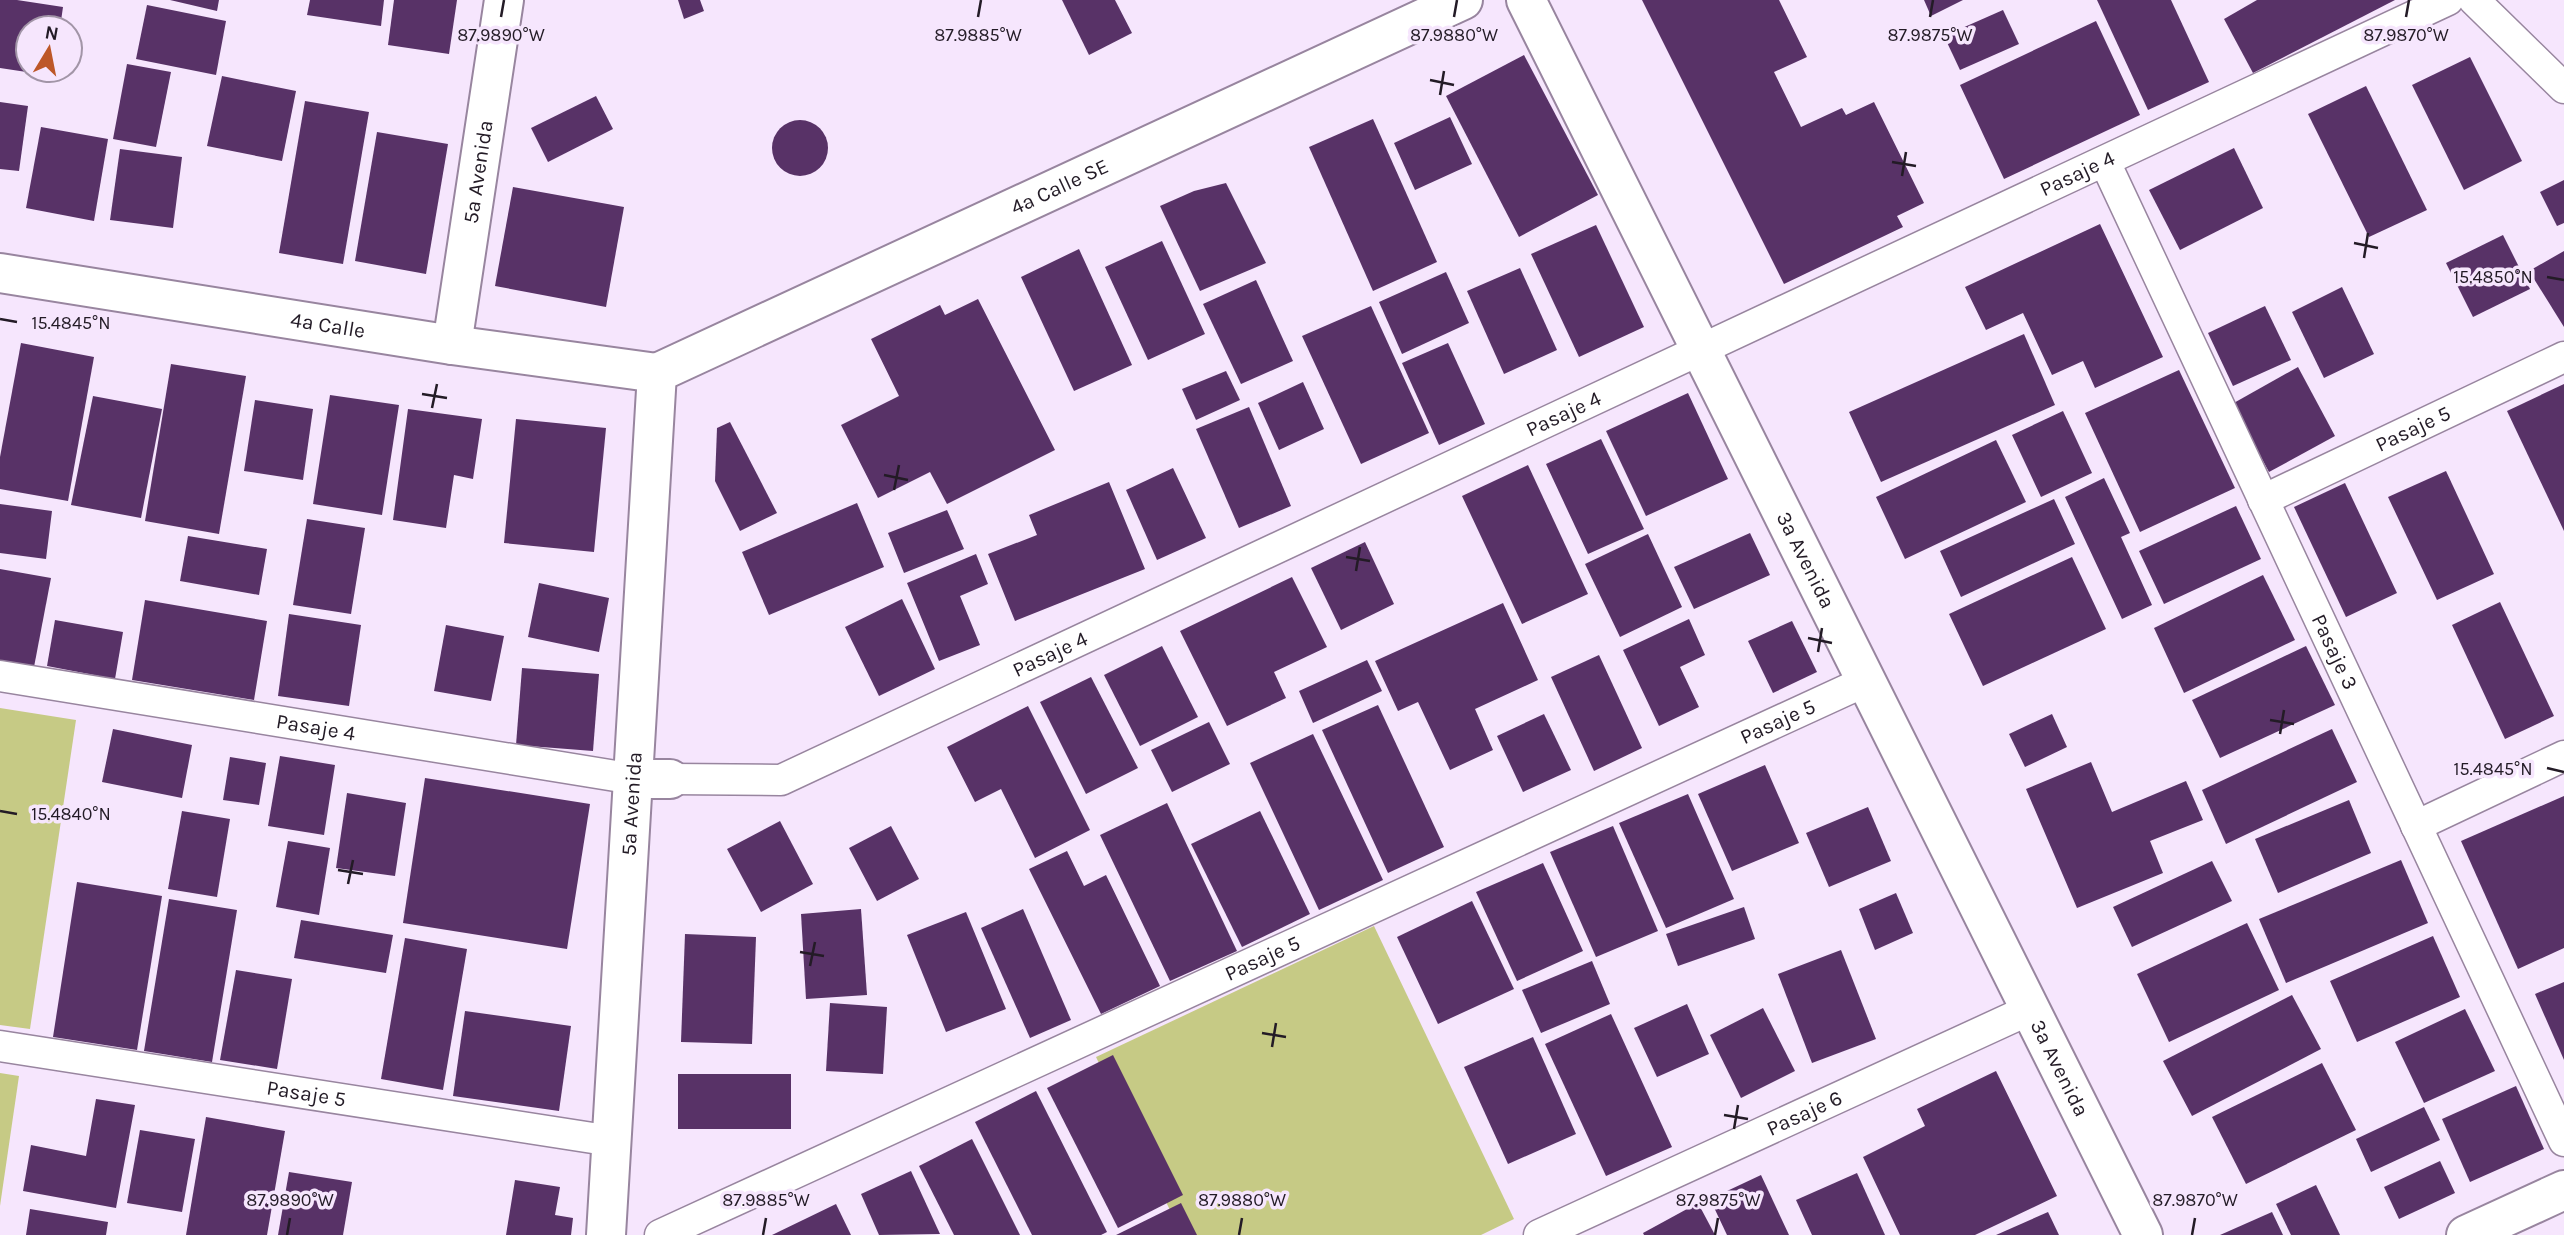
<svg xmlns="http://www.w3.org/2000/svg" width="2564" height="1235" font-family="Karla,sans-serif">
<rect width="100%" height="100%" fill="#f6e6fd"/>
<g fill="#c6ca85">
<path d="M0,708L76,720L30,1029L0,1025Z"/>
<path d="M1374,926L1514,1219L1481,1235H1182L1096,1057Z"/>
<path d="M0,1073L19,1076L0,1206Z"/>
</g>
<g fill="#583267">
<path d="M0,0H17L63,7L60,28H28V70H54L53,76L0,68Z"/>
<path d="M170,0H219L217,11Z"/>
<path d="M310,0H384L381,26L307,15Z"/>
<path d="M394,0H457L449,54L388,45Z"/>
<path d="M678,0H700L704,11L684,19Z"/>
<path d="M1062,0H1115L1132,33L1089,55Z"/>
<path d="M1642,0H1779L1807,57L1774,72L1801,127L1842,108L1846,115L1874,102L1924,203L1897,216L1903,227L1784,284Z"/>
<path d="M1924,0H1963L1931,16Z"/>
<path d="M2097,0H2171L2209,82L2148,110Z"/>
<path d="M2257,0H2395L2253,73L2224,19Z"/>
<path d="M147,5L226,21L216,75L136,59Z"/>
<path d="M2003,10L2019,44L1960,70L1944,36Z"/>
<path d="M2096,21L2140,115L2004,179L1960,85Z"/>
<path d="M1524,55L1598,195L1519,237L1446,96Z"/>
<path d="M2470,57L2522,161L2464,190L2412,85Z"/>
<path d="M127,64L171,72L156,147L113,139Z"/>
<path d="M222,76L296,91L282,161L207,146Z"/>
<path d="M2366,86L2427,210L2369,237L2308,114Z"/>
<path d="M596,96L613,129L548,162L531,128Z"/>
<path d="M305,101L369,112L343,264L279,253Z"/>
<path d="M0,102L28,106L19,171L0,169Z"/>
<path d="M1450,117L1472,164L1415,190L1394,143Z"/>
<path d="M1373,119L1437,262L1373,291L1309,147Z"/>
<circle cx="800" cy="148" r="28"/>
<path d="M41,127L108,139L94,221L26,208Z"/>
<path d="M377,132L448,144L426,274L355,261Z"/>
<path d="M2234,148L2263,208L2180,250L2149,190Z"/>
<path d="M120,149L182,157L173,228L110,220Z"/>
<path d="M2564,180V223L2557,226L2540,192Z"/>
<path d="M1226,183L1266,263L1200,291L1160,206L1194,191Z"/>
<path d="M513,187L624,207L606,307L495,286Z"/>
<path d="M2100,224L2163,357L2095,388L2083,361L2052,375L2023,313L1986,330L1965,287Z"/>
<path d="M1596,225L1644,327L1579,357L1531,254Z"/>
<path d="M2503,235L2530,289L2473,317L2446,263Z"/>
<path d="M1162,241L1205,334L1148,360L1105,267Z"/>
<path d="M1079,249L1132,365L1074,391L1021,277Z"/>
<path d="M2564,251V327L2529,271Z"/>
<path d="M1520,268L1557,350L1504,374L1467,291Z"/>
<path d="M1446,272L1469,323L1402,354L1379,302Z"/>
<path d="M1256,280L1293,361L1241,384L1203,304Z"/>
<path d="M2342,287L2374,354L2324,378L2292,312Z"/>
<path d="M978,299L1055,450L947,504L930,472L878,498L841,425L899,396L871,339L940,305L945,315Z"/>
<path d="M1371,306L1429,433L1361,464L1302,336Z"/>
<path d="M2265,306L2291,360L2233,386L2208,333Z"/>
<path d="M2024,334L2055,405L1881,482L1849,412Z"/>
<path d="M21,343L94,357L68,501L0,489V457Z"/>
<path d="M1448,343L1485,424L1439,445L1402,363Z"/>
<path d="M171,364L246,376L219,534L145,521Z"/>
<path d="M2298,367L2335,436L2269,472L2232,404Z"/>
<path d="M2179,370L2235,488L2140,532L2085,413Z"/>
<path d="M1226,371L1240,400L1196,420L1182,389Z"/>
<path d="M1303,382L1324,429L1279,450L1258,403Z"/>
<path d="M2564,384V531L2507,411Z"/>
<path d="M1688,393L1728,479L1646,516L1606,431Z"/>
<path d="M330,395L399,405L382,515L313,504Z"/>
<path d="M93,396L162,409L141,518L71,505Z"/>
<path d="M255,400L313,409L303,480L244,471Z"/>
<path d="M1249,407L1291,506L1239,528L1196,429Z"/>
<path d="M408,409L482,419L473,479L454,475L446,528L393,520Z"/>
<path d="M2063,411L2092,473L2041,497L2012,435Z"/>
<path d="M516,419L606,428L594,552L504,543Z"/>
<path d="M730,422L777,513L740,531L715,481L717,428Z"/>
<path d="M1601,439L1644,529L1588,554L1546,464Z"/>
<path d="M1996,440L2026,502L1905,559L1876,497Z"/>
<path d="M1528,465L1588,594L1522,624L1462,496Z"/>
<path d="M1173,468L1206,538L1157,560L1126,490Z"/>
<path d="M2446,471L2494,574L2437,600L2388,497Z"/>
<path d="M2104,478L2130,533L2121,537L2152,605L2122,619L2065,497Z"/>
<path d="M1109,482L1145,569L1015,621L988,554L1037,535L1029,515Z"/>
<path d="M2345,483L2397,593L2346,617L2294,507Z"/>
<path d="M2054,499L2075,544L1961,597L1940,551Z"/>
<path d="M857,503L884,567L769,615L742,552Z"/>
<path d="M0,504L52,511L46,559L0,553Z"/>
<path d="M2236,506L2261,559L2164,604L2139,551Z"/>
<path d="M947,510L964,549L904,573L888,533Z"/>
<path d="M307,519L365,528L351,614L293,605Z"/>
<path d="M1750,533L1770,575L1694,609L1674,567Z"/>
<path d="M1648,534L1682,607L1620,637L1585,564Z"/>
<path d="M188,536L267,549L259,595L180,581Z"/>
<path d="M1365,542L1394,604L1341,630L1311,568Z"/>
<path d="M976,554L988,584L960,596L980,645L939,661L907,583Z"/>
<path d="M2072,557L2106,629L1983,686L1949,614Z"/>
<path d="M0,569L51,578L34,667L0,661Z"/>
<path d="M2263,575L2295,640L2184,693L2154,628Z"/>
<path d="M1292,577L1327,647L1274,672L1286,698L1227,726L1180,631Z"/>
<path d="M539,583L609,598L599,652L528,637Z"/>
<path d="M902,599L935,669L879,696L845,627Z"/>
<path d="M145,600L267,621L254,700L132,680Z"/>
<path d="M2500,602L2554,716L2505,739L2452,625Z"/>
<path d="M1503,603L1538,680L1475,709L1493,750L1450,770L1418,702L1398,711L1375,661Z"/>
<path d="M289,614L361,625L349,706L278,696Z"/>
<path d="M1689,619L1705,655L1680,667L1699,707L1659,726L1623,650Z"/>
<path d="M55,620L123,632L115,679L47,666Z"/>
<path d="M1792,621L1817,672L1773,693L1748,641Z"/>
<path d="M446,625L504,636L491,701L434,691Z"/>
<path d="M1162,646L1198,717L1140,746L1104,675Z"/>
<path d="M2306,646L2335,705L2220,758L2192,700Z"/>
<path d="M1599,655L1642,748L1594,771L1551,677Z"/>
<path d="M1367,660L1382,691L1313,723L1299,691Z"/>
<path d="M522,668L599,674L593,751L516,745Z"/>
<path d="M1091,677L1138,768L1086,794L1040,702Z"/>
<path d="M1378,705L1444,847L1388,873L1322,730Z"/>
<path d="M1028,706L1090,830L1035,858L1001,789L975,802L947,747Z"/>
<path d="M1544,714L1571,770L1523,792L1497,736Z"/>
<path d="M2052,714L2067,747L2025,767L2009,734Z"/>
<path d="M1209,722L1230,764L1172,792L1151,750Z"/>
<path d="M113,729L192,745L182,798L102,782Z"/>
<path d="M2332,729L2357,782L2226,844L2202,790Z"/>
<path d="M1313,734L1383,880L1319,910L1250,763Z"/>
<path d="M280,756L335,765L324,835L268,826Z"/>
<path d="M230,757L266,763L259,805L223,800Z"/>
<path d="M2091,762L2112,812L2186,781L2203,820L2150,841L2163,873L2077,908L2026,789Z"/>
<path d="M1765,765L1799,843L1732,871L1698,794Z"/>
<path d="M425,778L590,804L567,949L403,923Z"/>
<path d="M347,793L406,803L395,876L336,868Z"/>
<path d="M1688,794L1734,899L1666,928L1619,823Z"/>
<path d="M2564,796V948L2518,969L2461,841Z"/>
<path d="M2349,800L2371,853L2278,893L2255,839Z"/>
<path d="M1167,803L1237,951L1170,981L1100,835Z"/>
<path d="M1868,807L1891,861L1829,887L1806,833Z"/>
<path d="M182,811L230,819L217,897L168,889Z"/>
<path d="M1260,811L1310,914L1242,947L1191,844Z"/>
<path d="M780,821L813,884L761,912L727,849Z"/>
<path d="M891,826L919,879L877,901L849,848Z"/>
<path d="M1613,826L1658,931L1596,957L1550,852Z"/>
<path d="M288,841L330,848L319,915L276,907Z"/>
<path d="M1067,851L1084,886L1106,875L1160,986L1101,1014L1029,869Z"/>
<path d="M2401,860L2428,923L2286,983L2259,919Z"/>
<path d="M2212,861L2232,901L2132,947L2113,907Z"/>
<path d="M1543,863L1583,951L1517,981L1476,892Z"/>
<path d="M77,882L162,896L137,1050L53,1037Z"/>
<path d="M1896,893L1913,933L1875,950L1859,909Z"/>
<path d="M169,899L237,910L212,1062L144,1051Z"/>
<path d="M1472,901L1514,989L1438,1024L1397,937Z"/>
<path d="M1744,907L1755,939L1678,966L1666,934Z"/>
<path d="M861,909L867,995L806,999L801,914Z"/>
<path d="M1023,909L1071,1020L1030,1038L981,928Z"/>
<path d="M966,912L1006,1009L946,1032L907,935Z"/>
<path d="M301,920L393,935L386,973L294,958Z"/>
<path d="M2247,923L2279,990L2169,1042L2137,974Z"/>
<path d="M685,934L756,937L752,1044L681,1042Z"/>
<path d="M2433,936L2460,997L2357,1042L2330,981Z"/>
<path d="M405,938L467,949L443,1090L381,1079Z"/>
<path d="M1841,950L1876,1039L1812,1063L1778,974Z"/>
<path d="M1592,961L1610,1004L1541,1033L1522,990Z"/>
<path d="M236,970L292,979L277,1069L220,1060Z"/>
<path d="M2564,982V1060L2535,994Z"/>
<path d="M2292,995L2321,1049L2192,1116L2163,1061Z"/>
<path d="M830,1003L887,1007L883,1074L826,1071Z"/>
<path d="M1687,1004L1709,1054L1657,1077L1634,1028Z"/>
<path d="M1763,1008L1795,1071L1741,1098L1710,1035Z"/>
<path d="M2465,1009L2495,1071L2424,1103L2395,1042Z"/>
<path d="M465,1011L571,1026L559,1111L453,1096Z"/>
<path d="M1611,1014L1672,1147L1606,1176L1545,1044Z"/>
<path d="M1533,1037L1576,1134L1508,1164L1464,1067Z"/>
<path d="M1113,1055L1183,1195L1118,1228L1047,1088Z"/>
<path d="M2322,1063L2356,1130L2246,1184L2212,1117Z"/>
<path d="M1996,1071L2057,1196L1975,1235H1900L1863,1157L1925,1126L1917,1109Z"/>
<rect x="678" y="1074" width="113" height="55"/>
<path d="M2516,1086L2544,1149L2470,1182L2442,1119Z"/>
<path d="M1036,1091L1107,1232L1101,1235H1032L975,1122Z"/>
<path d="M96,1099L135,1105L116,1208L23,1191L31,1145L86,1156Z"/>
<path d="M2424,1107L2440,1140L2371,1172L2356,1139Z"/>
<path d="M206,1117L285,1131L267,1235H186Z"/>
<path d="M140,1130L195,1139L182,1212L127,1203Z"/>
<path d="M972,1139L1020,1235H954L919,1166Z"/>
<path d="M2440,1161L2455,1193L2399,1219L2384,1187Z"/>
<path d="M911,1171L940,1234L879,1235L861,1194Z"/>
<path d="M289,1172L352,1182L343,1235H278Z"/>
<path d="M1857,1173L1885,1235H1812L1796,1200Z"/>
<path d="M1761,1175L1789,1235H1727L1710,1199Z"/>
<path d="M515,1180L560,1187L555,1215L573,1218L571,1235H506Z"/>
<path d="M2316,1185L2340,1235H2291L2276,1204Z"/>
<path d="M1181,1203L1197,1235H1116Z"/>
<path d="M1698,1203L1715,1235H1644L1643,1233Z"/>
<path d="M836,1204L851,1235H772Z"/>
<path d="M30,1209L108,1222L106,1235H26Z"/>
<path d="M2048,1212L2059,1235H1996Z"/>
<path d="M2272,1212L2283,1235H2220Z"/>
</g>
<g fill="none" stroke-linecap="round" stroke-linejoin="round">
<defs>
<g id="lane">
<path d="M2474,0L2564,88"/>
<path id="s1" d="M2105,162L2564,1141"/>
<path id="s2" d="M2263,500L2564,357"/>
<path id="s3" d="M0,676L634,779"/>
<path id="s4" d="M670,779L781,780L2448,0"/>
<path d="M2416,826L2564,756"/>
<path id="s5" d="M0,1046L612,1141"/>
<path id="s6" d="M660,1235L1866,681"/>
<path id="s7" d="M1539,1235L2031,1009"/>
</g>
<g id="street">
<path id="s8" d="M1526,0L2143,1235"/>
<path id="s9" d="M0,273L452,345L657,373"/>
<path id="s10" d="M452,345L504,0"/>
<path d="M634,779H670"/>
<path d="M2466,1235L2564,1190"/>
</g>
<g id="secondary">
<path id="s11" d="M606,1235L657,373L1463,0"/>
</g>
</defs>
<use href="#lane" stroke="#98859f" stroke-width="33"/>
<use href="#street" stroke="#98859f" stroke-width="42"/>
<use href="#secondary" stroke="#98859f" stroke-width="42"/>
<use href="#lane" stroke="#fff" stroke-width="30"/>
<use href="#street" stroke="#fff" stroke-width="38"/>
<use href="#secondary" stroke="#fff" stroke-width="38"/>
</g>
<path fill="none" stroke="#231b26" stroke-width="2.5" d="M501,17L504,0M978,17L981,0M1454,17L1457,0M1930,17L1933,0M2406,17L2409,0M1430,80L1454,85M1440,95L1444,71M1892,162L1916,166M1902,176L1906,152M2354,243L2378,248M2364,258L2368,233M2547,277L2564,280M0,319L17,322M422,394L447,398M432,408L437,384M884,475L908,480M894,490L899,465M1346,557L1370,561M1356,571L1360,547M1808,638L1832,643M1818,652L1822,628M2270,720L2294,724M2280,734L2284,710M2547,768L2564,772M0,811L17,814M338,870L363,874M348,884L353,860M800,952L824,956M810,966L815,942M1262,1033L1286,1037M1272,1047L1276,1023M1724,1115L1748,1119M1734,1129L1738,1105M287,1235L290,1218M763,1235L766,1218M1239,1235L1242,1218M1715,1235L1718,1218M2192,1235L2195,1218"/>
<g text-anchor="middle" stroke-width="7" stroke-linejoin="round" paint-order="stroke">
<g font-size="21" fill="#231b26" stroke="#f6e6fd">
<text dy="7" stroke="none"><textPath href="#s10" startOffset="175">5a Avenida</textPath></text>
<text dy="7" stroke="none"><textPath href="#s4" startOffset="1542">Pasaje 4</textPath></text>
<text dy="7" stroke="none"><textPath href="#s11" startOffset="1307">4a Calle SE</textPath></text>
<text dy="7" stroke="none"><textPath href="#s9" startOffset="332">4a Calle</textPath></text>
<text dy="7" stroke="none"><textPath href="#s4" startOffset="975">Pasaje 4</textPath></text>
<text dy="7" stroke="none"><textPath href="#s2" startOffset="166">Pasaje 5</textPath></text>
<text dy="7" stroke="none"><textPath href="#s8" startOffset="626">3a Avenida</textPath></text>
<text dy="7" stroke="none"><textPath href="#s1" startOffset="541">Pasaje 3</textPath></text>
<text dy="7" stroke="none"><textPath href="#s4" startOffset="408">Pasaje 4</textPath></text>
<text dy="7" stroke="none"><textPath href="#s6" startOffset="1230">Pasaje 5</textPath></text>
<text dy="7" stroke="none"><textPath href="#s3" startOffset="320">Pasaje 4</textPath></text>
<text dy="7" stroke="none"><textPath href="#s11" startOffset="432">5a Avenida</textPath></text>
<text dy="7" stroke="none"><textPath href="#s6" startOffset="663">Pasaje 5</textPath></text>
<text dy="7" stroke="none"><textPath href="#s8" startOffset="1194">3a Avenida</textPath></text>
<text dy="7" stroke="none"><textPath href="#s5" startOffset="310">Pasaje 5</textPath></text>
<text dy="7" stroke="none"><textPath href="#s7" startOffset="292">Pasaje 6</textPath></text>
</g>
</g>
<g font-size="18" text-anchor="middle" fill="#231b26" stroke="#f6e6fd" stroke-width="7" stroke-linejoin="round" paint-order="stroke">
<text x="1930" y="41">87.9875°W</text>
<text x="501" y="41">87.9890°W</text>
<text x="978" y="41">87.9885°W</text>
<text x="1454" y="41">87.9880°W</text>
<text x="2406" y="41">87.9870°W</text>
<text x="2493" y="283">15.4850°N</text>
<text x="71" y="329">15.4845°N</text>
<text x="2493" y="775">15.4845°N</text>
<text x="71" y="820">15.4840°N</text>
<text x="290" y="1206">87.9890°W</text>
<text x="766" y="1206">87.9885°W</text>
<text x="1242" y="1206">87.9880°W</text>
<text x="1718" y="1206">87.9875°W</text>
<text x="2195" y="1206">87.9870°W</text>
</g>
<g transform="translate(49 49) rotate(10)"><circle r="33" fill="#f6e6fd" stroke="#a295a7" stroke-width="2"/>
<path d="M0-5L12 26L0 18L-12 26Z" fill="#bd5728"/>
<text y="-10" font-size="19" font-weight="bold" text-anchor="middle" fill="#231b26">N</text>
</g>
</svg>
